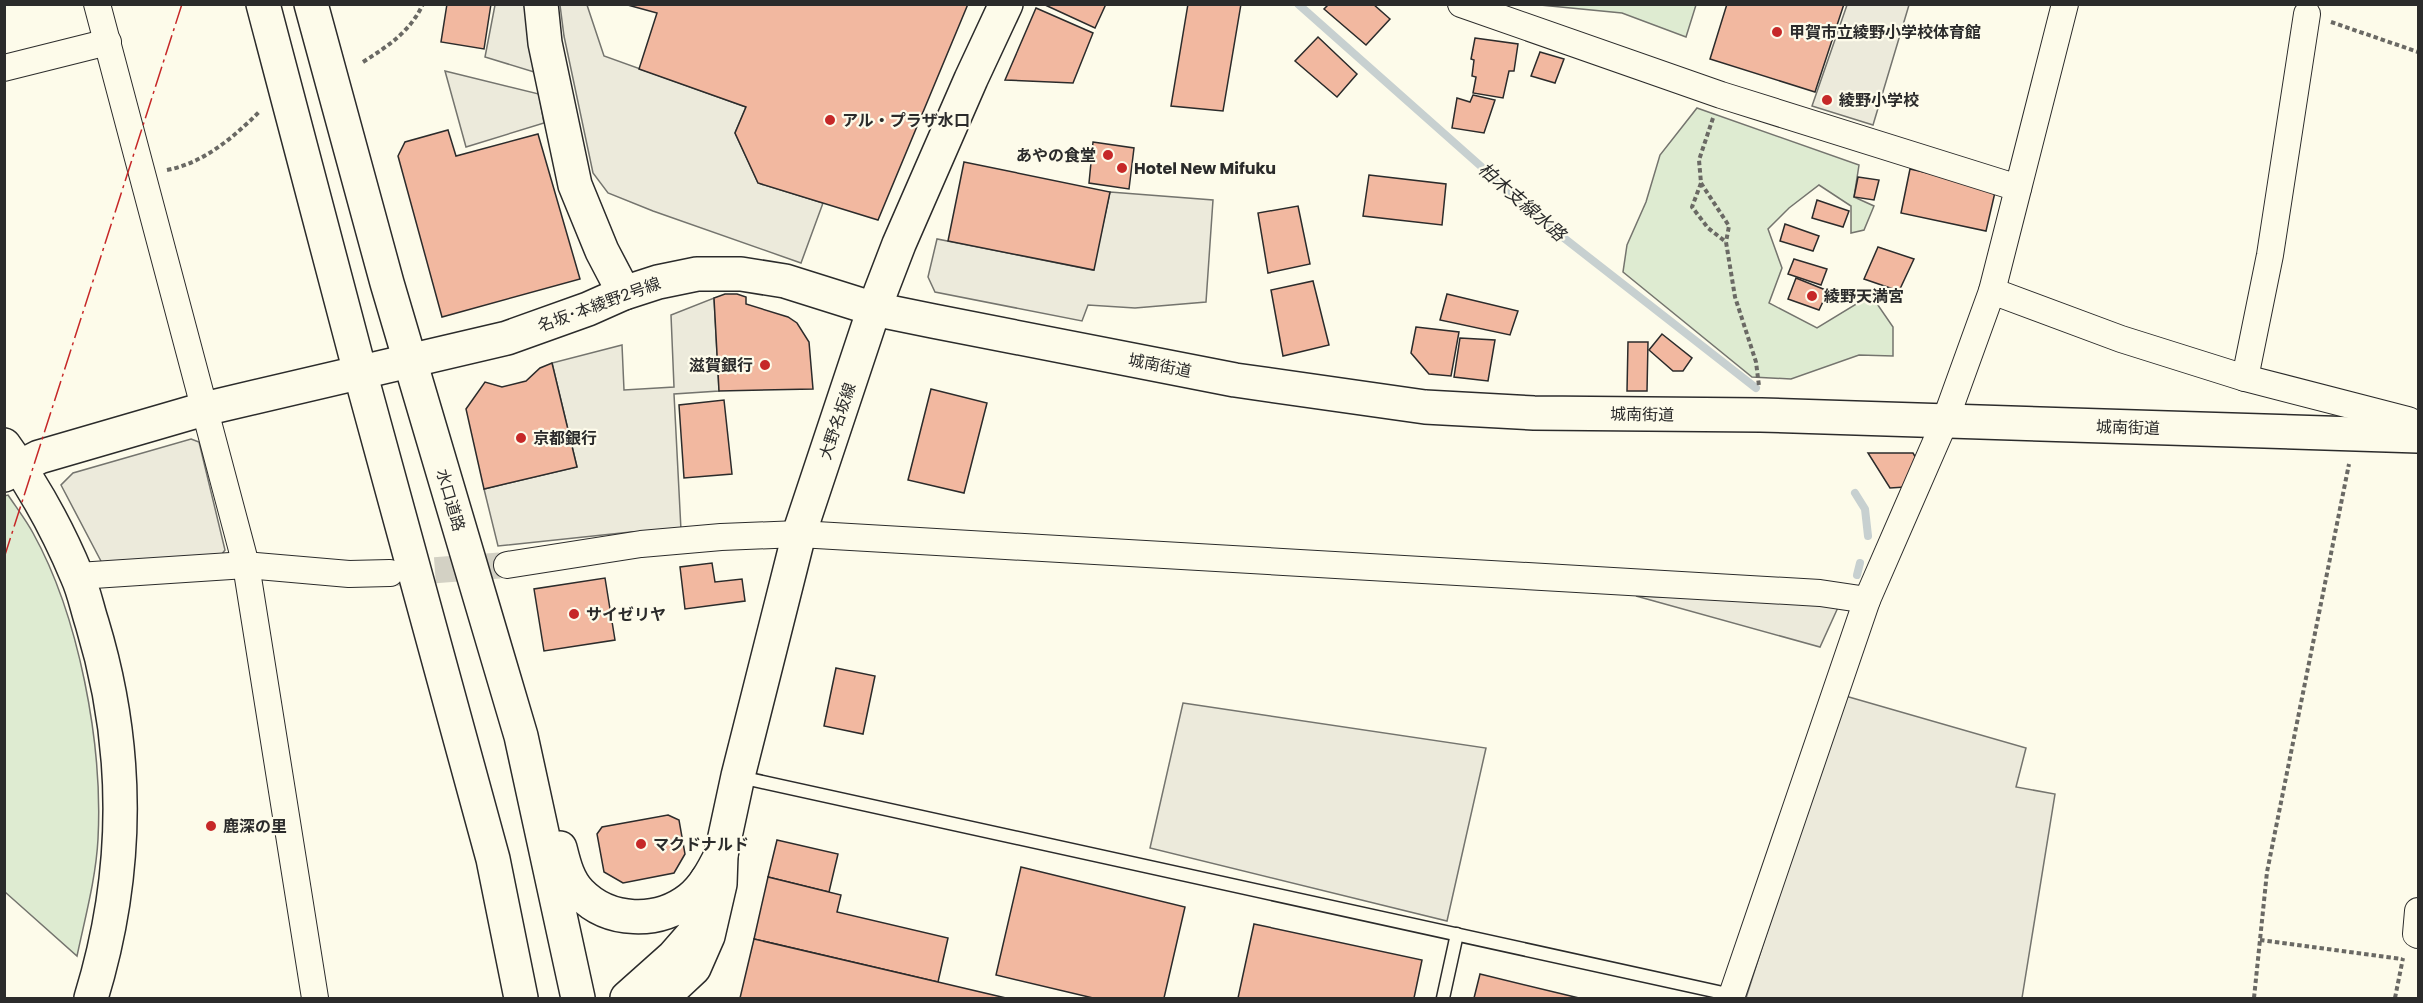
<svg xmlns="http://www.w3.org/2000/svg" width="2423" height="1003" font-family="Poppins,'Noto Sans JP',sans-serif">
<rect width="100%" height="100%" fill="#fdfbea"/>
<g fill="#deebd1" stroke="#74746e" stroke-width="1.5">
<path d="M1540,5L1696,4V5L1686,37L1622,13Z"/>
<path d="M1697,108L1859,165L1854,197L1874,206L1864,230L1851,233V206L1819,185L1789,208L1768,229L1782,268L1769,303L1817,328L1871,295L1893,327V356L1859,355L1791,379L1752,377L1623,272L1627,245L1646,202L1660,155Z"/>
<path d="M8,495C16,507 26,520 33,533C79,616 103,744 98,839C96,878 85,918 77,956L5,892L4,496Z"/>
</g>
<g fill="#eceadb" stroke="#74746e" stroke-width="1.5">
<path d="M495,5H531L534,72L485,57Z"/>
<path d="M560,5H587L604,56L746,107L735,133L758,183L823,203L801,263L653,211L608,193L593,173L564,36Z"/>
<path d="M1847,5H1909L1873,125L1812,106Z"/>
<path d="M445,71L539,94L544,123L466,147Z"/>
<path d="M1110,192L1213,200L1206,302L1135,308L1088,305L1082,321L935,292L928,277L937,239L1093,270Z"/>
<path d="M714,298L719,391L674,394L681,530L631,532L498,546L484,489L577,467L552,363L622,345L624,390L674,387L671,315Z"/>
<path d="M191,439L199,442L225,550L219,558L102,563L61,485L73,473Z"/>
<path d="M1636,596L1840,603L1820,647Z"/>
<path d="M1842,695L2026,748L2016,787L2055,794L2022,998H1746Z"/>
<path d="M1183,703L1486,748L1447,921L1150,848Z"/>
</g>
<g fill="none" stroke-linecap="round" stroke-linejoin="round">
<g stroke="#c7d0d0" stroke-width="8">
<path d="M1298,4L1546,224L1756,388"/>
<path d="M1855,493L1865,509L1868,536"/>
<path d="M1857,575L1860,563"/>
</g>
</g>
<g fill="#f2b8a0" stroke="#2b2b2b" stroke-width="1.5">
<path d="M447,4H491L484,49L441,42Z"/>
<path d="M624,4H968L878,220L758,183L735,133L746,107L639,69L657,13Z"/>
<path d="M1043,4H1106L1095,28Z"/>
<path d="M1188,4H1241L1223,111L1171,106Z"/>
<path d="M1329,4H1373L1390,19L1366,45L1324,9Z"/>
<path d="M1727,4H1844L1815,92L1710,59Z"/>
<path d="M1036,8L1093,33L1073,83L1005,80Z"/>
<path d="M1318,37L1357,74L1337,97L1295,61Z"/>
<path d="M1475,38L1518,44L1514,71H1509L1503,98L1473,93L1476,77L1472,76L1474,60L1471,59Z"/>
<path d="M1540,52L1564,59L1555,83L1531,76Z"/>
<path d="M1473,95L1495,100L1484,133L1452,128L1457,98L1470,102Z"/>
<path d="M448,130L456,156L538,134L580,279L442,317L398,156L405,142Z"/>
<path d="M1093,142L1134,148L1129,189L1089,183Z"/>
<path d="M964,162L1110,192L1094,270L948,241Z"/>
<path d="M1910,169L1996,188L1986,231L1901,213Z"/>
<path d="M1369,175L1446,184L1442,225L1363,216Z"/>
<path d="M1858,177L1879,180L1874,200L1854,197Z"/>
<path d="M1817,200L1849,211L1843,227L1812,218Z"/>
<path d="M1298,206L1310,264L1268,273L1258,213Z"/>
<path d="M1785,224L1819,236L1813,251L1780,241Z"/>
<path d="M1878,247L1914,259L1899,291L1864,279Z"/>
<path d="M1794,259L1827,269L1821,285L1788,274Z"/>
<path d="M1796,278L1828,291L1819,310L1788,299Z"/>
<path d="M1313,281L1329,345L1283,356L1271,290Z"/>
<path d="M725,294H737L746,297V304L788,317L797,323L809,342L813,389L719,391L714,298Z"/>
<path d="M1447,294L1518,311L1510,335L1440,320Z"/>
<path d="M1416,327L1459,332L1451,376L1429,374L1411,353Z"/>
<path d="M1662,334L1692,358L1683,371H1673L1649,350Z"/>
<path d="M1460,338L1495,340L1488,381L1454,377Z"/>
<path d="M1628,342H1648L1647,391H1627Z"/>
<path d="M552,363L577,467L484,489L466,409L485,382L502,387L526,381L540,368Z"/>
<path d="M931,389L987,403L964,493L908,480Z"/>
<path d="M724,400L732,474L684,478L679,405Z"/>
<path d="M1868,453H1913L1916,458L1905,487L1890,488Z"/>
<path d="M712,563L715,582L742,579L745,601L685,609L680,567Z"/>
<path d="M605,578L615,640L544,651L534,589Z"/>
<path d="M836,668L875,676L863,734L824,726Z"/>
<path d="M668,815L679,820L685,854L674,873L623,883L604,872L597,834L602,827Z"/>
<path d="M777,840L838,854L829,892L768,877Z"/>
<path d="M1021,867L1185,907L1164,998H1093L996,975Z"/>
<path d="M768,877L841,895L837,912L948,938L938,982L754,939Z"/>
<path d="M1254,924L1422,960L1414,998H1238Z"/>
<path d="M754,939L938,982L1006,998H740Z"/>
<path d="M1480,974L1579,998H1474Z"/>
</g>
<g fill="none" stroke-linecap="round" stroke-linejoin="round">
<path stroke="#d3d1c4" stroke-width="26" stroke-dasharray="26 13" stroke-linecap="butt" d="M396,573L507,565"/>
<defs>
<g id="lane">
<path d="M740,777L1732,995"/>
<path d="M1443,998L1457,934"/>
</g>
<g id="street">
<path d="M97,4L246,565L315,998"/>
<path d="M1461,4L1721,95L2018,188"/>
<path d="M4,68L108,42"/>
<path d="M1992,291L2121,339L2245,378L2408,420L2418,425"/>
<path d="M2245,378L2270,255L2307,14"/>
<path d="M507,565L641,544L721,537L799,534L1820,593L1867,600"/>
<path d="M78,576L246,565L349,574L390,573"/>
<path d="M2418,911L2416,934L2418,935"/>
<path d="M1731,998L1867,600L1945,421L1992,291L2065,4"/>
</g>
<g id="secondary">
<path d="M541,4L545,43L575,185L602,251L624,293"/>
<path d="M4,445C33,485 58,530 77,576C84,591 87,608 92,623C130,748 129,874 91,998"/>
<path d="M4,475L39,457L204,409L507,338L588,309L624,293L658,282L697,274H741L785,281L874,309L933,321L1235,380L1425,407L1534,413L1761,415L2418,436"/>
<path d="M662,998L694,968L708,936L720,884L721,855L738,776L799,534L874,309L899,244L971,79L1006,4"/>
</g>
<g id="highway">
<path d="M263,4L360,372L493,859L521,998"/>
<path d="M311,4L387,283L521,736L578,998"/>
<path d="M560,848C564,864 568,881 580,893C609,923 658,924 690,899C704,888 713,871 721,855"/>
<path d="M627,998L673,957L694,933L707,880"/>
</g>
</defs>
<use href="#lane" stroke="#2b2b2b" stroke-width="15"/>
<use href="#street" stroke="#2b2b2b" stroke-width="28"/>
<use href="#secondary" stroke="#2b2b2b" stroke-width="36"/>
<use href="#highway" stroke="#2b2b2b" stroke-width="36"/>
<g stroke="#6a6964" stroke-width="4" stroke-dasharray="4.5 3" stroke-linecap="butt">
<path d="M2331,22L2418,52"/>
<path d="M363,62C388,46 410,32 423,4"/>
<path d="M1713,118L1699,160L1701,183L1692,207L1708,228L1726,242L1735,297L1756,362L1759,386"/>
<path d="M167,170C204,163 234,137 260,111"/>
<path d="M1701,183L1729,226L1726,242"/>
<path d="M2260,940L2402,959"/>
<path d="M2254,998L2267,872L2349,464"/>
<path d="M2395,998L2403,958"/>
</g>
<use href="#lane" stroke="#fdfbea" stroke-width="12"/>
<use href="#street" stroke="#fdfbea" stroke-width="26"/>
<use href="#secondary" stroke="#fdfbea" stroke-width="33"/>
<use href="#highway" stroke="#fdfbea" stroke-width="33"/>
<path stroke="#c62828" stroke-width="1.5" stroke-dasharray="21 4.5 3 4.5" stroke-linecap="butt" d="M4,558L182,4"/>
</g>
<g fill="#c62828" stroke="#fdfbea" stroke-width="2">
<circle cx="1777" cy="32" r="6"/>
<circle cx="1827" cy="100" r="6"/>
<circle cx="830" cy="120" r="6"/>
<circle cx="1108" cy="155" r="6"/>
<circle cx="1122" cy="168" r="6"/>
<circle cx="1812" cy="296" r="6"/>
<circle cx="765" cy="365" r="6"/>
<circle cx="521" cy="438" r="6"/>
<circle cx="574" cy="614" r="6"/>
<circle cx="211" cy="826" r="6"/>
<circle cx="641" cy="844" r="6"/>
</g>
<g text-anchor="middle" stroke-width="4.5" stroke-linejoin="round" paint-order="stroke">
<g font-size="16" font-weight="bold" fill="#2b2b2b" stroke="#fdfbea" text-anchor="start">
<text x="1789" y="38">甲賀市立綾野小学校体育館</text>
<text x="1839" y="106">綾野小学校</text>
<text x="842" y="126">アル・プラザ水口</text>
<text x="1096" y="161" text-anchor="end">あやの食堂</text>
<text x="1134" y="174">Hotel New Mifuku</text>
<text x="1824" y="302">綾野天満宮</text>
<text x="753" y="371" text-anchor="end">滋賀銀行</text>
<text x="533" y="444">京都銀行</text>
<text x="586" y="620">サイゼリヤ</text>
<text x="223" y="832">鹿深の里</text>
<text x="653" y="850">マクドナルド</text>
</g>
<g font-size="16" fill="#2b2b2b" stroke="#fdfbea">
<text transform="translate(599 304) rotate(-20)" y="6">名坂･本綾野2号線</text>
<text transform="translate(1160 365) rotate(11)" y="6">城南街道</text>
<text transform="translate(1642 414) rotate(1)" y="6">城南街道</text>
<text transform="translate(837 421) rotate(-71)" y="6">大野名坂線</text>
<text transform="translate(2128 427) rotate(2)" y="6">城南街道</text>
<text transform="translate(451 500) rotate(74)" y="6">水口道路</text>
</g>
<g font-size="18" font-style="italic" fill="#2b2b2b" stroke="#fdfbea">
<text transform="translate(1522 202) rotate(41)" y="6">柏木支線水路</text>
</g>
</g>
<rect width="2423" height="1003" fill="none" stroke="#2b2b2b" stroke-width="12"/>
</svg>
